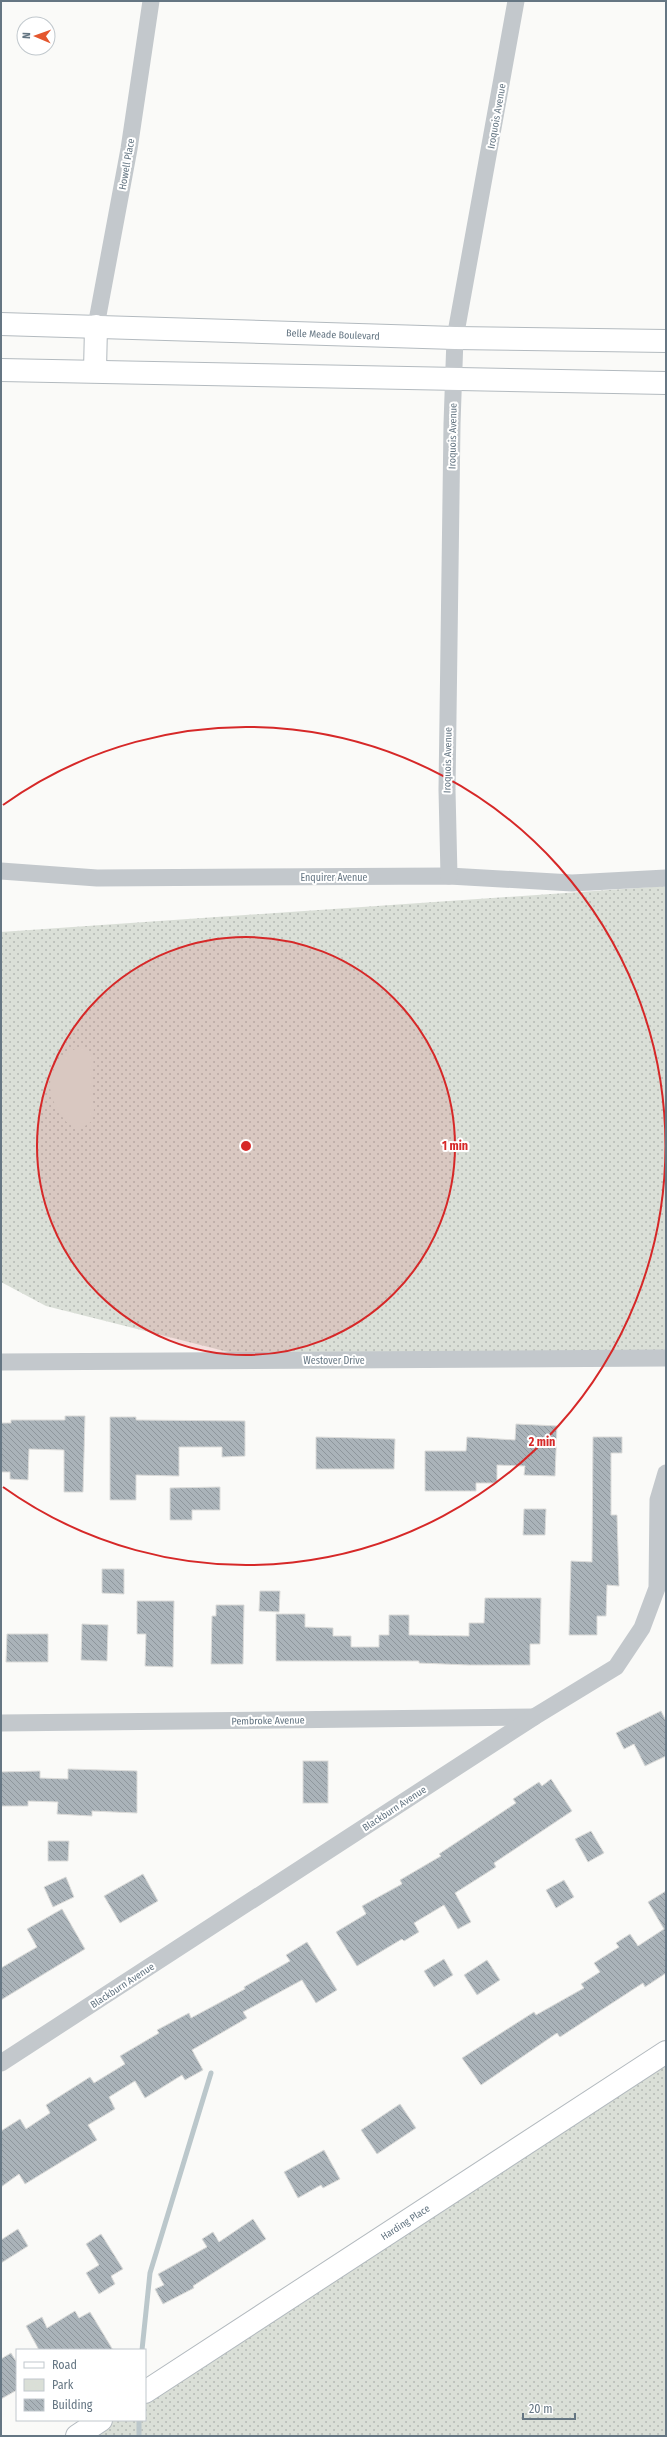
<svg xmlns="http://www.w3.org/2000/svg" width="667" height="2437" font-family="'Fira Sans Condensed',sans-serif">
<defs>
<pattern id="grass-dots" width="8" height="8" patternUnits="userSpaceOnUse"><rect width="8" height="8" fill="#dadfd7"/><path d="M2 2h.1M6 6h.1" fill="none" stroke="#b4b9b4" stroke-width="1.8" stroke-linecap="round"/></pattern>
<pattern id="building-back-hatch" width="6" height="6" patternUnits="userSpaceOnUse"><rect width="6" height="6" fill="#aab3b9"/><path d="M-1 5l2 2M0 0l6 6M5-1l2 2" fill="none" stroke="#8e969c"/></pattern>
</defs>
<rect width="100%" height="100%" fill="#fafaf8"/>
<g fill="url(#grass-dots)">
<path d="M666,886V1358L264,1361L46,1306L1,1282V932Z"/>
<path d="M666,2063V2436H87L112,2420H145V2399Z"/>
</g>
<path fill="#dadfd7" d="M78,1048C102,1049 91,1072 91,1084C90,1097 104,1126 78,1127C70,1127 65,1121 61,1115C49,1096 44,1078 61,1060C66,1055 71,1050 78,1048Z"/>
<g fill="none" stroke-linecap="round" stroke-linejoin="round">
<g stroke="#bbc7cb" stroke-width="5">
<path d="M142,2350L150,2273L211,2073"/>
<path d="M139,2436V2420"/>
</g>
</g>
<g fill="url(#building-back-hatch)" stroke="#dcdcda">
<path d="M65,1416H85L83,1492H64V1450L29,1449L28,1480L10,1479V1472H1V1423H11V1420H65Z"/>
<path d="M110,1417H136V1420L245,1421V1456L222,1457V1447H179V1476L136,1475V1500H110Z"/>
<path d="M516,1424L557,1426L555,1476L524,1475L525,1466L497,1465V1483H476V1491H425V1451H466L467,1437L515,1440Z"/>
<path d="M316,1437L395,1439L394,1469H316Z"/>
<path d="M593,1437H622V1453H611V1515H617L619,1586L607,1585L606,1616H597V1635H569L571,1561L592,1562Z"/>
<path d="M220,1487V1510H192V1520H170V1488Z"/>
<path d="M524,1509H546L545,1535H523Z"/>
<path d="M102,1569H124V1594L102,1593Z"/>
<path d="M260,1591H280L279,1612L259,1611Z"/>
<path d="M485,1598H541L540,1644H530V1665H469L419,1663V1661H276V1614H305V1627L333,1628V1636H351V1647H379V1635H389V1615H409V1635L469,1636V1623H484Z"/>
<path d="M137,1601H174L173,1667L145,1666L146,1634H137Z"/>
<path d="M216,1605H244L243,1664H211L212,1616H216Z"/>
<path d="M82,1624L108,1625L107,1661L81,1660Z"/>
<path d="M7,1634H48V1662H6Z"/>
<path d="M661,1711L666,1721V1756L645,1766L634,1744L624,1749L616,1733Z"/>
<rect x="303" y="1761" width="25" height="42"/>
<path d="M68,1769L137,1771V1813L92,1811V1816L57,1814L58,1802L28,1801V1806H1V1772L40,1771V1778L68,1779Z"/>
<path d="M551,1779L572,1811L494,1863L496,1867L455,1893L471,1922L458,1929L444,1905L414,1923L419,1932L404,1941L402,1939L357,1966L336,1932L366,1914L362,1906L402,1884L400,1880L441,1856L439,1854L516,1803L513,1799L539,1782L542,1786Z"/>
<path d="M591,1831L604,1853L588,1862L575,1839Z"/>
<path d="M48,1841H69L68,1861H48Z"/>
<path d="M143,1874L158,1901L120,1923L104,1896Z"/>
<path d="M66,1877L74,1897L53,1907L44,1887Z"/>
<path d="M564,1880L574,1897L556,1908L546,1890Z"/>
<path d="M666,1891V1973L645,1987L643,1983L560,2037L557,2033L481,2085L462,2058L534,2012L536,2015L584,1988L581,1984L600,1972L594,1963L619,1947L616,1943L630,1934L638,1946L664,1929L648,1902Z"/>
<path d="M62,1909L85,1949L1,2000V1968L37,1947L27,1929Z"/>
<path d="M307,1942L337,1990L316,2003L302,1980L243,2012L247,2018L192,2050L203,2070L185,2080L182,2075L145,2098L135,2081L109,2097L115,2109L88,2125L97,2140L25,2184L19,2174L1,2187V2131L20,2119L26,2129L50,2113L46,2105L90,2077L94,2083L125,2064L120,2056L159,2033L157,2030L189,2013L191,2018L245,1989L244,1987L290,1961L286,1955Z"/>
<path d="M444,1959L453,1975L434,1987L424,1971Z"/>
<path d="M487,1960L500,1980L477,1995L464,1975Z"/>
<path d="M400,2104L416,2128L377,2154L361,2130Z"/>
<path d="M324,2150L340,2179L323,2188L321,2185L298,2198L284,2172Z"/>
<path d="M253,2219L266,2239L193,2286L194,2288L163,2304L155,2289L164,2285L158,2274L207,2247L202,2239L213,2232L219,2242Z"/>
<path d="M18,2229L28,2246L1,2263V2240Z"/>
<path d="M101,2234L123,2269L111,2276L115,2284L99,2294L86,2273L99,2265L86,2244Z"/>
<path d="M75,2311L79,2318L90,2312L113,2350H39L26,2326L42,2317L47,2328Z"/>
<path d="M11,2353L17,2363V2390L1,2399V2359Z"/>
</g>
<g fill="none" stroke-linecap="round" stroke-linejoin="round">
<defs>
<g id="secondary">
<path d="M1,324L455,338L666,341"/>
<path d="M1,370L666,383"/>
<path d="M95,371L96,326"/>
<path d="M145,2392L666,2052"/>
<path d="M77,2436L101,2420"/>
</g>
</defs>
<use href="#secondary" stroke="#b3babf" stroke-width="24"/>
<g stroke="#c3c8cc" stroke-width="17">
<path d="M96,326L129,149L151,1"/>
<path d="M1,871L97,878L449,876L572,883L666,878"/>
<path d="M449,876L447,790L452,424L455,338L516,1"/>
<path d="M1,1362L666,1358"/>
<path d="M1,1723L534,1717"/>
<path d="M1,2063L534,1717L616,1667L642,1628L657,1588L658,1500L666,1473"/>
</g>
<use href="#secondary" stroke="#fff" stroke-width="22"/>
</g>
<circle cx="246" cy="1146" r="209" fill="#d62828" fill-opacity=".12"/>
<g fill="none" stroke="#d62828" stroke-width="2">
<circle cx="246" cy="1146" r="209"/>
<path d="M3 805A419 419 0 1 1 3 1487"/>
</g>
<g text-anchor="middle" stroke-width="4" stroke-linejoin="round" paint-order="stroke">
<g font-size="10" fill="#657683" stroke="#fff">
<text transform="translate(496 116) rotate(-80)" y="4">Iroquois Avenue</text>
<text transform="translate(126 164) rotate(-80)" y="4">Howell Place</text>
<text transform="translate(333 334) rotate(2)" y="4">Belle Meade Boulevard</text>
<text transform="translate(452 436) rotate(-89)" y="4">Iroquois Avenue</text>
<text transform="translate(447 760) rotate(-89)" y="4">Iroquois Avenue</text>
<text x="334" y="881">Enquirer Avenue</text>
<text x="334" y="1364">Westover Drive</text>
<text transform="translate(268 1720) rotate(-1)" y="4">Pembroke Avenue</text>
<text transform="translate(394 1808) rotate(-33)" y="4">Blackburn Avenue</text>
<text transform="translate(122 1985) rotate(-33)" y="4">Blackburn Avenue</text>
<text transform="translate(405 2222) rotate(-33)" y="4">Harding Place</text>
</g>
</g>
<circle cx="246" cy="1146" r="6" fill="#d62828" stroke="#fff" stroke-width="2"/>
<g font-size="12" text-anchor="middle" font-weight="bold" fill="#d62828" stroke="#fff" stroke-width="4" stroke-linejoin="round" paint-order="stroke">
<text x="455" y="1150">1 min</text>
<text x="542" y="1446">2 min</text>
</g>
<rect width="667" height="2437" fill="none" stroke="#657683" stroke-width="4"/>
<rect x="16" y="2349" width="130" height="72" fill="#ffffff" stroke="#c1c8cd"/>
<rect x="24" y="2362" width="20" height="6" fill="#ffffff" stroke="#c1c8cd"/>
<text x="52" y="2369" font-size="12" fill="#657683">Road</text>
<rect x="24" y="2379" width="20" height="12" fill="#dadfd7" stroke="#c1c8cd"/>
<text x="52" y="2389" font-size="12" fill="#657683">Park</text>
<rect x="24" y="2399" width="20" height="12" fill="url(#building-back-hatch)" stroke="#c1c8cd"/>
<text x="52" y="2409" font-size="12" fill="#657683">Building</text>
<g transform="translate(36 36) rotate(272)"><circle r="19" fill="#ffffff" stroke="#c1c8cd"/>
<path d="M0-3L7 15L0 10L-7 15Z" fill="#e4572e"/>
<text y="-6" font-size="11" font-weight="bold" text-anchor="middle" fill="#657683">N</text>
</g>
<path d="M523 2413v6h52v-6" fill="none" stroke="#657683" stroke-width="2"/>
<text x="529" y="2413" font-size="12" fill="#657683" stroke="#ffffff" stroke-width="3" paint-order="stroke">20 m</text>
</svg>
